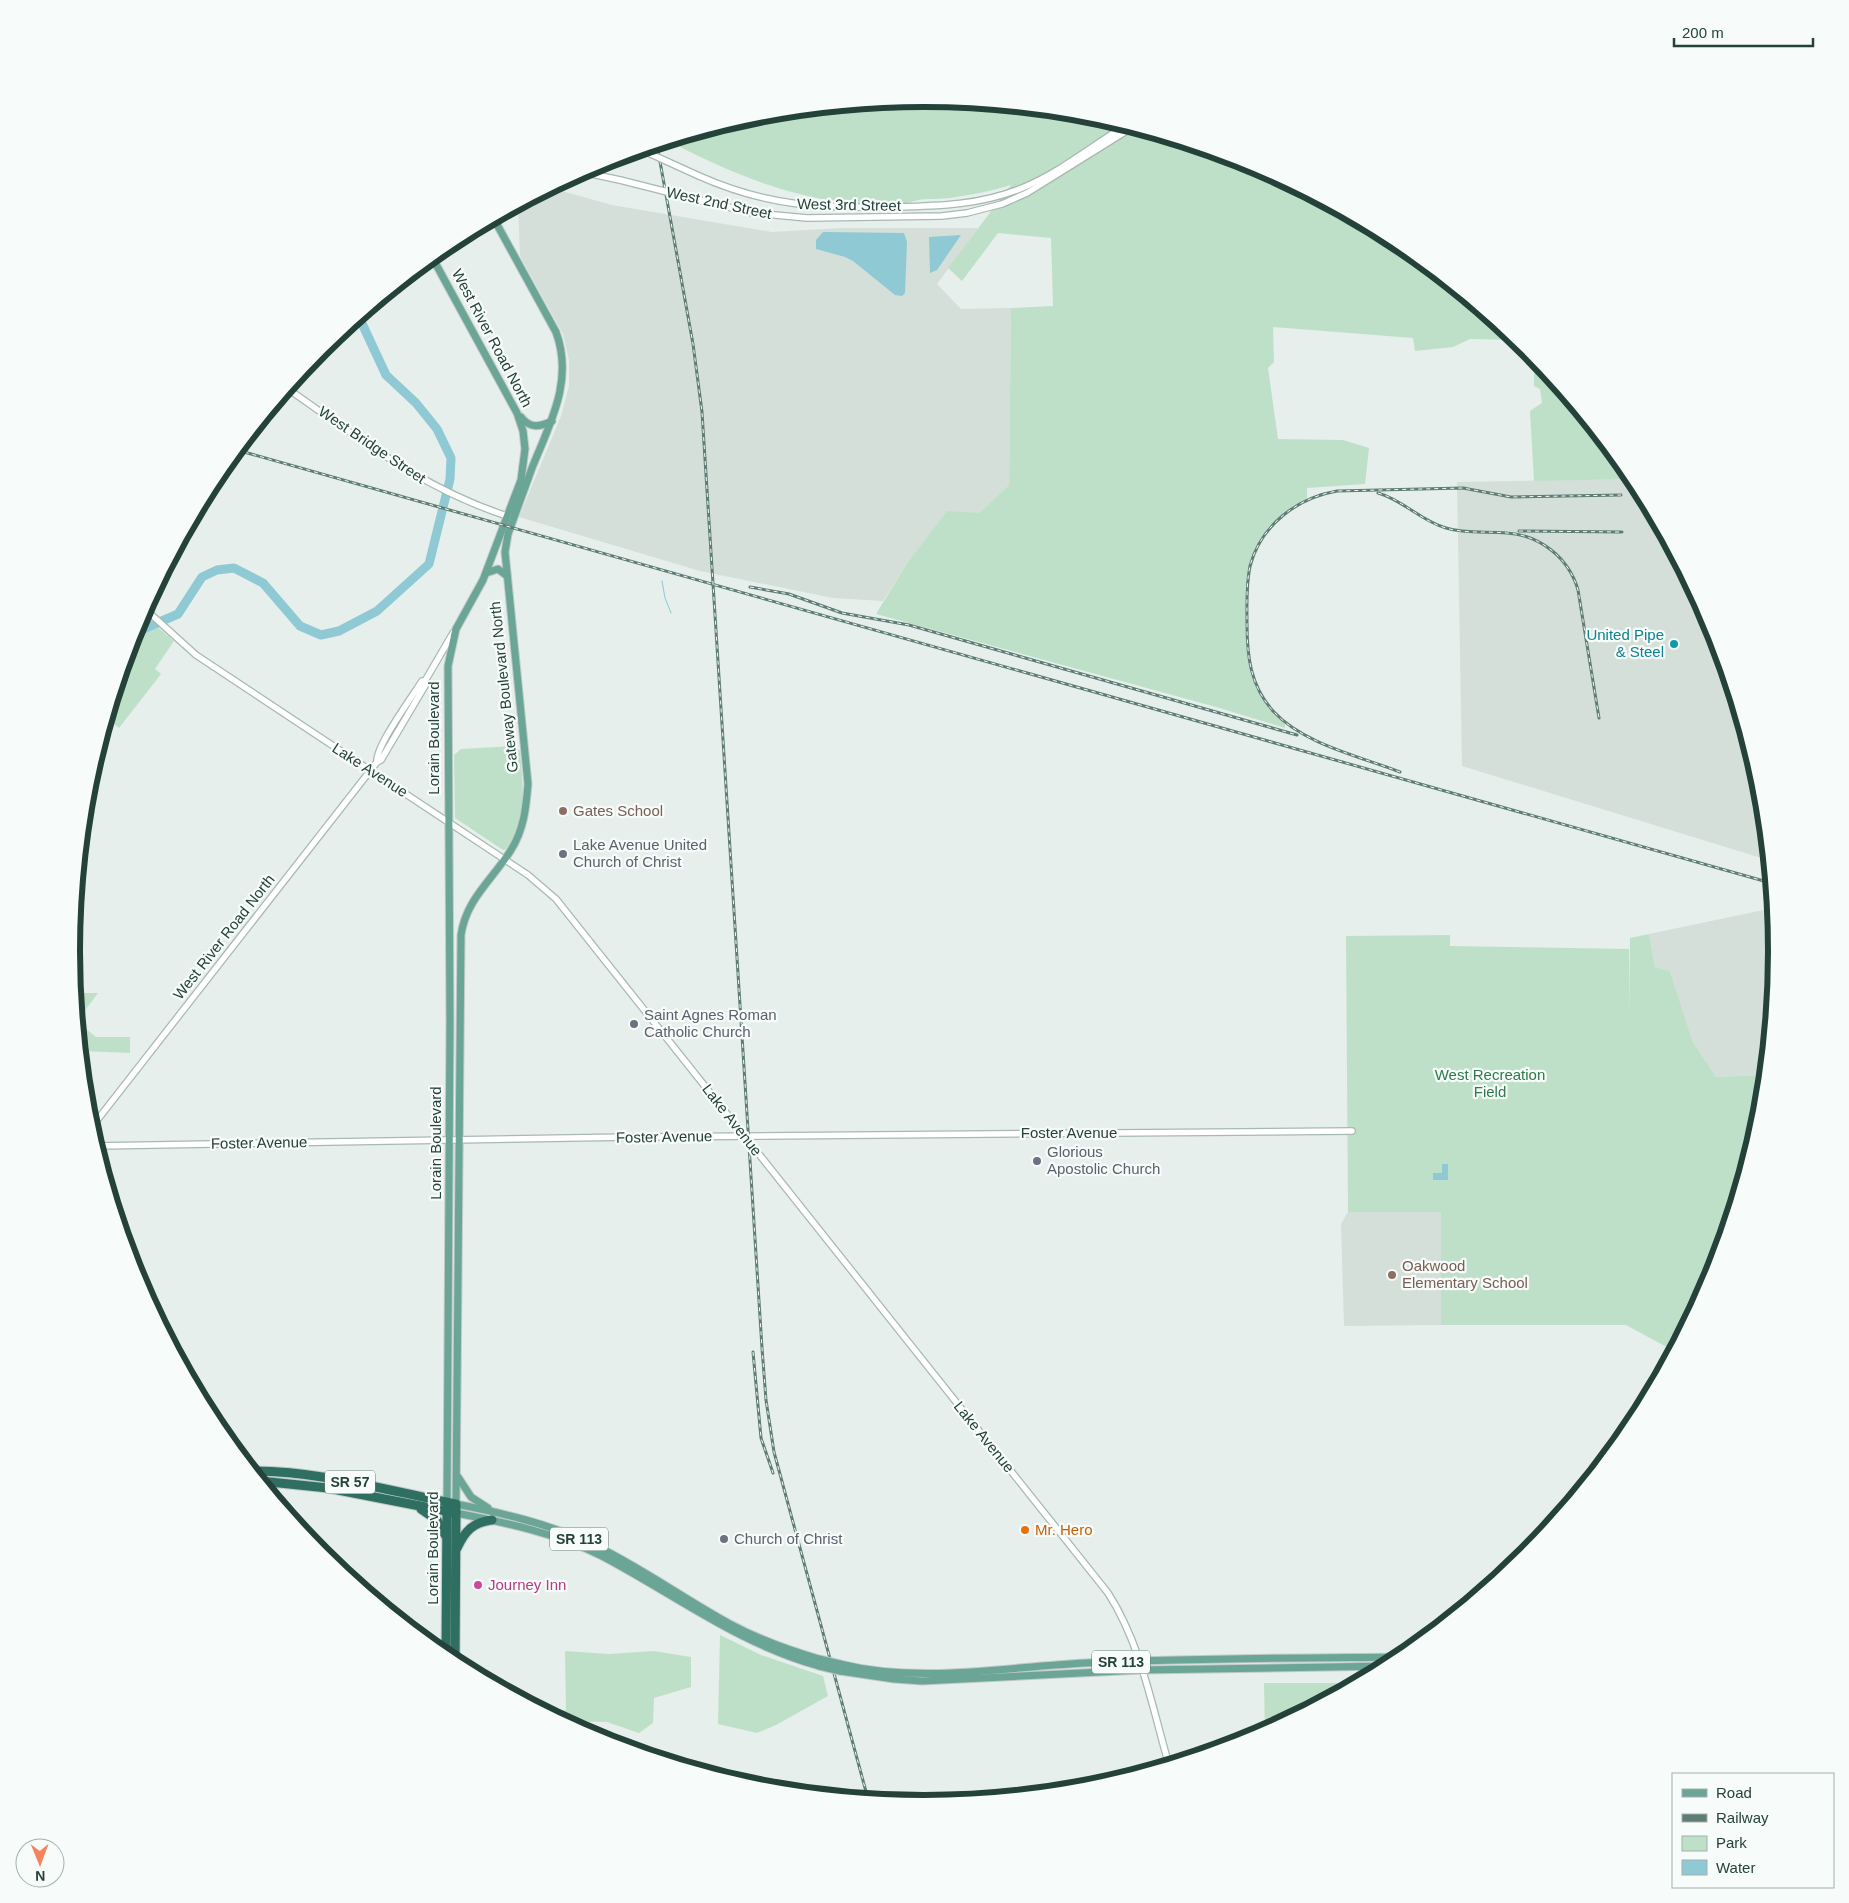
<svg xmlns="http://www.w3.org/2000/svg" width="1849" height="1903" font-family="Arial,sans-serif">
<rect width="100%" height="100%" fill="#e6efeb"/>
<g fill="#d4dfda">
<path d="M551,188L612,205L772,232L842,228H978L937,284L961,309L1011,308L1009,485L979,513L906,565L883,601L833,598L700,571L519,517L561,416L569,386V360L563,334L520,256L518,206Z"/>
<path d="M1635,479L1713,625L1761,785L1768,857H1758L1462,766L1457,482Z"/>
<path d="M1773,908L1778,952L1766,1075L1716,1077L1693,1042L1670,971L1655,967L1649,934Z"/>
<path d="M1348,1212H1441V1325L1344,1326L1341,1224Z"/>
</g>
<g fill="#bfe0c8">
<path d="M925,98L1091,115L1251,163L1399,242L1518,340L1470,339L1453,347L1415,351L1413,338L1273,327L1274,362L1268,368L1278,439L1343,440L1369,448L1365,484L1307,488V500C1254,528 1247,567 1247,623C1247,662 1253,696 1285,723V728L1216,707L876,614L906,565L947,511L979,513L1009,485L1011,308L1053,306L1051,238L998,233L962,281L948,268L1011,185C991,191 971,195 950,198C935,200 922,197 908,203C886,203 864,204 843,202C782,195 728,171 674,144L673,141L758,115Z"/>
<path d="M1540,363L1634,478L1635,479L1534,481L1530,411L1542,403L1540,389L1534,386V374Z"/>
<path d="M154,624L174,641L155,669L161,674L119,728L108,719L134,633Z"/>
<path d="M514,746L520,751C523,788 528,815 507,849L503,850L455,818L454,755L461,749Z"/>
<path d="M1649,934L1655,967L1670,971L1693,1042L1716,1077L1766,1075L1761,1118L1713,1278L1674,1351L1626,1325H1441V1212H1348L1346,936L1450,935V946L1629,949V1014L1630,938Z"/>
<path d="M75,989L82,993H98L83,1013L82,1023L85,1028L96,1037H130V1053L81,1051Z"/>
<path d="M720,1635L761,1655L823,1676L828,1696L776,1725L757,1733L718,1724Z"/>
<path d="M565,1651L609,1654L654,1651L691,1657V1687L654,1698L653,1723L639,1733L607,1722L562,1721L547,1713L566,1710Z"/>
<path d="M1264,1683H1358L1265,1732Z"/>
</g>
<g fill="#8ec9d4">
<path d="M823,232L904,233L907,242L905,293L902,296L895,295L853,261L845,257L816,249V240Z"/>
<path d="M961,235L937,270L930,273L929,237Z"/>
<path d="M1442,1164H1448V1180H1433V1173H1442Z"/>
</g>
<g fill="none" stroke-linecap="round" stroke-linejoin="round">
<path stroke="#8ec9d4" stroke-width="1" d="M662,581L665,598L671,613"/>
<path stroke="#8ec9d4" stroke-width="9" d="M134,633L178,614L202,577L217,570L234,568L263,583L300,626L321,635L339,631L377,611L429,564L450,479L451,458L437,429L416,403L386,375L359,317"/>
<defs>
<g id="minor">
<path d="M582,172L620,180"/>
<path d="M699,176C769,207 820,208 895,207C939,206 981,205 1022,188C1059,173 1092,146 1126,125"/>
<path d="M703,201L753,213L807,218L942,216L967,213L1002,204L1027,193L1133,127"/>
<path d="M288,389C360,439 425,490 510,517"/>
<path d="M145,609L196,655L528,875L556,899L1108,1593C1141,1644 1152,1707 1169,1765"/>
<path d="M425,681H422C412,697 375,747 377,762L381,760L426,684L425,681L453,633"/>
<path d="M91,1128L377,762"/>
<path d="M96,1146L630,1137L1352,1131"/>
</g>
<g id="major">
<path d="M494,219L556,332C574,381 550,423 532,468C524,490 516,512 508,534L505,552L528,784C526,808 524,829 511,850C493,879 466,899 461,935L456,1504C502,1513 545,1523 588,1542C638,1565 682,1598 730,1624C758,1639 788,1650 819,1659"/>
<path d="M432,257L517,413L523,431L525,449L521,480L483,580L456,629L448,666L450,1022L447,1502"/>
<path d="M521,417C530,429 540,427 552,421"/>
<path d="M486,573L498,569L507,576"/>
<path d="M458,1477L471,1497L488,1508"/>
<path d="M456,1513C507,1523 556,1533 602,1556C676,1595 737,1643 819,1666"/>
<path d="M840,1664C920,1684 1004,1667 1085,1663C1191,1658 1298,1658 1404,1657"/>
<path d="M840,1671L894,1679L922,1681L1141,1670L1390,1666"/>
</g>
<g id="highway">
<path d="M253,1471C321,1471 389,1491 456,1504L455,1663"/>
<path d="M260,1481L328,1488L456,1513"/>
<path d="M421,1509L437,1520L445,1535"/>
<path d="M457,1548C465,1531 473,1522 492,1520"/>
<path d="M446,1657L447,1508"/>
</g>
</defs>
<use href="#minor" stroke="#a8b8b2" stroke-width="8"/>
<use href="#major" stroke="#c2cac8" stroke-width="9"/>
<use href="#highway" stroke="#c2cac8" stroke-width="11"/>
<use href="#minor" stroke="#fff" stroke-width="5.5"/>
<use href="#major" stroke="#6aa596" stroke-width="7"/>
<use href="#highway" stroke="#2f6f62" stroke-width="9"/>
<defs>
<g id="rail">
<path d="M657,145L693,344L702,412L762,1348L766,1400L774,1452L868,1799"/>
<path d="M237,450L1771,883"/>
<path d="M1378,493C1403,500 1421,521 1446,528C1466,534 1487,531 1507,533C1540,535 1569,558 1578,590L1599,718"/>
<path d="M1519,531L1622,532"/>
<path d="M750,587L789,594L842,613L909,625L1297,735"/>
<path d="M1400,772C1359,756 1304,744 1274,712C1250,686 1247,656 1247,623C1247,605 1246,585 1250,566C1261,525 1297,498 1337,491L1463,488L1511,497L1621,495"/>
<path d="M753,1352L761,1438L773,1473"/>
</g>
</defs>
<use href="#rail" stroke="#5f7d75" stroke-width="3"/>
<use href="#rail" stroke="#f7fbf9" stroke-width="1" stroke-dasharray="4" stroke-linecap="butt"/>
<defs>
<g id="minor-bridge">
<path d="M642,150L699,176"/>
<path d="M620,180L703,201"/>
</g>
<g id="major-bridge">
<path d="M819,1659L840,1664"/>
<path d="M819,1666L840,1671"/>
</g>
</defs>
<use href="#minor-bridge" stroke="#a8b8b2" stroke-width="8" stroke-linecap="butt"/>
<use href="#major-bridge" stroke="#c2cac8" stroke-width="9" stroke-linecap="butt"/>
<use href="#minor-bridge" stroke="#fff" stroke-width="5.5"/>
<use href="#major-bridge" stroke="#6aa596" stroke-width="7"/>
</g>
<circle fill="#0f9aa8" stroke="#f7fbf9" stroke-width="2" cx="1674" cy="644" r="5"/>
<g fill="#8d6e63" stroke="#f7fbf9" stroke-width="2">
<circle cx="563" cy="811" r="5"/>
<circle cx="1392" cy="1275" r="5"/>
</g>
<g fill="#6b7280" stroke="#f7fbf9" stroke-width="2">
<circle cx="563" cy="854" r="5"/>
<circle cx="634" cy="1024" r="5"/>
<circle cx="1037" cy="1161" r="5"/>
<circle cx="724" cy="1539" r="5"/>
</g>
<circle fill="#e8710a" stroke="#f7fbf9" stroke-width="2" cx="1025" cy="1530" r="5"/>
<circle fill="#d1479c" stroke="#f7fbf9" stroke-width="2" cx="478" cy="1585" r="5"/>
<g text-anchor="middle" stroke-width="4.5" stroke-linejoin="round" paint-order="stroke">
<g fill="#f7fbf9" stroke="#637a73" stroke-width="1">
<rect x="325" y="1470.5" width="50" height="23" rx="4"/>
<rect x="550" y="1527.5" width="58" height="23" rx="4"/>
<rect x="1092" y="1650.5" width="58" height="23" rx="4"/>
</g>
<g font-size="14" font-weight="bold" fill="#24423a">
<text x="350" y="1487">SR 57</text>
<text x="579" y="1544">SR 113</text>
<text x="1121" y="1667">SR 113</text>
</g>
<g font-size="15" fill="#24423a" stroke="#f7fbf9">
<text transform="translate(719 203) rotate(12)" y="5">West 2nd Street</text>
<text transform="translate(849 205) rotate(1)" y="5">West 3rd Street</text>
<text transform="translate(492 338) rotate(62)" y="5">West River Road North</text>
<text transform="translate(372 445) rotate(34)" y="5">West Bridge Street</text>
<text transform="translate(504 687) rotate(-96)" y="5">Gateway Boulevard North</text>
<text transform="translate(434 738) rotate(-90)" y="5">Lorain Boulevard</text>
<text transform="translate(370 770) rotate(33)" y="5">Lake Avenue</text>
<text transform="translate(224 937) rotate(-52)" y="5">West River Road North</text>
<text transform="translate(732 1120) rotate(52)" y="5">Lake Avenue</text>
<text x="1069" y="1138">Foster Avenue</text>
<text transform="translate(664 1137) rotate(-1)" y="5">Foster Avenue</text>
<text transform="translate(259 1143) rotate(-1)" y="5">Foster Avenue</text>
<text transform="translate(436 1143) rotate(-90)" y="5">Lorain Boulevard</text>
<text transform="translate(984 1437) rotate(51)" y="5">Lake Avenue</text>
<text transform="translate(433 1548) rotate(-90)" y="5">Lorain Boulevard</text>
</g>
<g font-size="15" fill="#0d838f" stroke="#f7fbf9" text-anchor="end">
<text x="1664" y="640">United Pipe<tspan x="1664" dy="17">&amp; Steel</tspan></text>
</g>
<g font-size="15" fill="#785e54" stroke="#f7fbf9" text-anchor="start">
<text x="573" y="816">Gates School</text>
<text x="1402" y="1271">Oakwood<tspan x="1402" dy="17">Elementary School</tspan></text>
</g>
<g font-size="15" fill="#5b616d" stroke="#f7fbf9" text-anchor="start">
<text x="573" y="850">Lake Avenue United<tspan x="573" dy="17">Church of Christ</tspan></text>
<text x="644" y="1020">Saint Agnes Roman<tspan x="644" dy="17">Catholic Church</tspan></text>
<text x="1047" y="1157">Glorious<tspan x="1047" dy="17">Apostolic Church</tspan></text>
<text x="734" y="1544">Church of Christ</text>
</g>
<g font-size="15" fill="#2d7a4b" stroke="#f7fbf9">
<text x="1490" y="1080">West Recreation<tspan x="1490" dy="17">Field</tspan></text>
</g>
<g font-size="15" fill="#c56008" stroke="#f7fbf9" text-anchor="start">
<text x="1035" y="1535">Mr. Hero</text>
</g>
<g font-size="15" fill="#b23c85" stroke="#f7fbf9" text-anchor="start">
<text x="488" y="1590">Journey Inn</text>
</g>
</g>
<path d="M0 0H1849V1903H0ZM80 951a844 844 0 1 1 1688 0a844 844 0 1 1-1688 0Z" fill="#f7fbf9" fill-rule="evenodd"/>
<path fill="none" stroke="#24423a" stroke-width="6" d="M80 951a844 844 0 1 1 1688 0a844 844 0 1 1-1688 0Z"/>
<rect x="1672" y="1773" width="162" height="115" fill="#f7fbf9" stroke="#a3b1ad"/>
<rect x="1682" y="1789" width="25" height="8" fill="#6aa596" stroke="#a3b1ad"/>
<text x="1716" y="1798" font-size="15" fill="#24423a">Road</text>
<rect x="1682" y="1814" width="25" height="8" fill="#5f7d75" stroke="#a3b1ad"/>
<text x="1716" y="1823" font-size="15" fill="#24423a">Railway</text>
<rect x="1682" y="1836" width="25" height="15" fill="#bfe0c8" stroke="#a3b1ad"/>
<text x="1716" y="1848" font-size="15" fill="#24423a">Park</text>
<rect x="1682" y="1860" width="25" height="15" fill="#8ec9d4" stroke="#a3b1ad"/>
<text x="1716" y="1873" font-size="15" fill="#24423a">Water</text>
<g transform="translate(40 1863) rotate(179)"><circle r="24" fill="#f7fbf9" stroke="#a3b1ad"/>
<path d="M0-4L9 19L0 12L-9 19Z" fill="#f4845f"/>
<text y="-8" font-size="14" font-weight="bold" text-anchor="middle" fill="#24423a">N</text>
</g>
<path d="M1674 38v8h139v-8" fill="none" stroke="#24423a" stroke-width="2.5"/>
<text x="1682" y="38" font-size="15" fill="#24423a" stroke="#f7fbf9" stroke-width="4" paint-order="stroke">200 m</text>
</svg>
